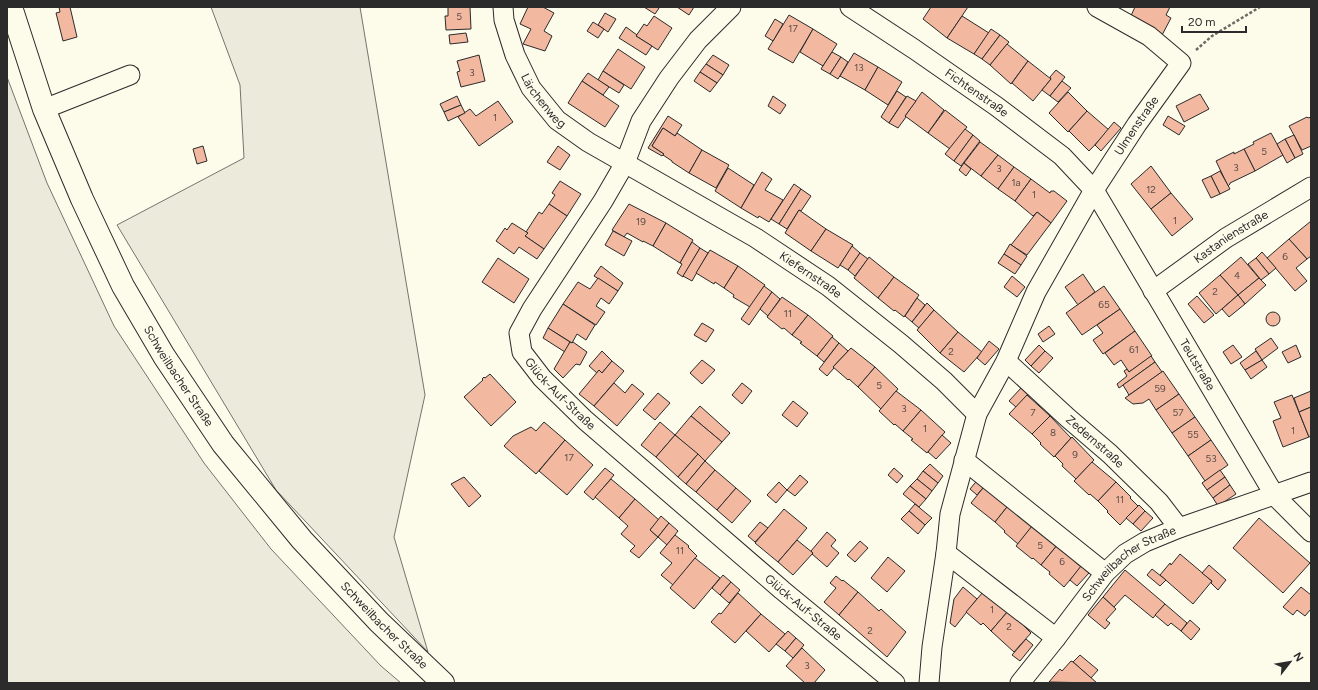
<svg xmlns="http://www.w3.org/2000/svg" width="1318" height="690" font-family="Figtree,sans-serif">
<rect width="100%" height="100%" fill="#fdfbea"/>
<g fill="#ecebdb" stroke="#74746e">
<path d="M211,7H360L425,395L394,537L428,652L276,490L117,225L244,158L240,85Z"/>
<path d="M7,77L47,183L114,326L204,463L271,549L381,666L401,683H7Z"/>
</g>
<g fill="#f2b8a0" stroke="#2b2b2b">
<path d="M59,7H70L77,37L63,41L56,13L60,12Z"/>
<path d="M448,7H470L471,29L446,30L445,16H448Z"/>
<path d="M528,7H543L554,13L544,31L552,36L545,51L523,44L531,29L520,24Z"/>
<path d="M644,7H657L659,8L655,14Z"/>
<path d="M677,7H694L689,15Z"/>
<path d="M931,7H968L947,38L923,19Z"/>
<path d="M1135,7H1170L1166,15L1171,18L1161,37L1129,20Z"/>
<path d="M605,13L616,19L608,32L598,25Z"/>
<path d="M789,15L813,29L793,63L768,49Z"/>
<path d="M654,16L672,28L658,50L636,36L644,24L647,26Z"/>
<path d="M962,16L989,33L974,54L947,38Z"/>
<path d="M775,19L783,24L773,41L765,36Z"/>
<path d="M593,22L604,29L598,38L587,31Z"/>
<path d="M626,27L637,35L636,36L652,46L646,55L619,38Z"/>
<path d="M813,29L837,44L823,66L800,52Z"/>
<path d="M991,29L1000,35L982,59L974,54Z"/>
<path d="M466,33L468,42L450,44L449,35Z"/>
<path d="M1000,35L1009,42L990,65L982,59Z"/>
<path d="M1007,44L1028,61L1011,84L990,65Z"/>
<path d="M618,49L645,67L631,89L603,71Z"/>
<path d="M832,52L841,57L830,74L821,69Z"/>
<path d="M854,53L878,67L865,90L840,76Z"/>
<path d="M479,55L485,81L461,87L457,72L460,71L457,61Z"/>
<path d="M713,55L729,65L723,75L706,64Z"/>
<path d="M841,57L848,62L838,79L830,74Z"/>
<path d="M1028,61L1051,79L1033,101L1012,83Z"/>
<path d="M706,64L723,75L717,83L700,72Z"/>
<path d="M878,67L902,82L888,105L865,90Z"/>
<path d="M1056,70L1065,77L1050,96L1042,90L1051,79L1050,77Z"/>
<path d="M603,71L624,85L619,93L598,80Z"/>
<path d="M700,72L717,83L710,92L694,81Z"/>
<path d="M588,73L609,87L603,95L582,81Z"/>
<path d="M582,81L619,106L605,127L568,103Z"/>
<path d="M1062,81L1071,88L1058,102L1050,96Z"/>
<path d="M897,91L906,97L889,123L881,117Z"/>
<path d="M922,92L944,110L928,133L905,116Z"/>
<path d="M1068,92L1087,111L1068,132L1049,113Z"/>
<path d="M1200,94L1209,109L1184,122L1176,106Z"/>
<path d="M457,96L461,105L444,112L440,104Z"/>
<path d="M773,96L786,105L780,114L768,106Z"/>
<path d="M907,96L916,101L905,116L906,117L898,128L889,123Z"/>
<path d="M498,101L513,122L479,146L458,117L470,109L476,116Z"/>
<path d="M461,105L465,113L448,121L444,112Z"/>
<path d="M945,110L967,127L950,149L928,133Z"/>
<path d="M1087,111L1109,130L1089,151L1069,131Z"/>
<path d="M668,116L682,125L675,136L663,128L652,146L664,154L662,156L648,148Z"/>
<path d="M1168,116L1185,126L1179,135L1163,125Z"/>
<path d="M1307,117L1308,118L1311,117V146L1302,150L1289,126Z"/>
<path d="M1114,122L1121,128L1101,151L1095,145Z"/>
<path d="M663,128L675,136L677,133L702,150L689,173L672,162V161L663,155L664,154L652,146Z"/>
<path d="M965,129L973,135L954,161L945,154Z"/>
<path d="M1271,133L1283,155L1255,171L1244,149L1254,144L1253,142Z"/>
<path d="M973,135L980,141L961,166L954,161Z"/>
<path d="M1294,135L1303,154L1295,158L1285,139Z"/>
<path d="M1285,139L1295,158L1287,163L1277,144Z"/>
<path d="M980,142L998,155L981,176L964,163Z"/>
<path d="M203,146L207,161L197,164L193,149Z"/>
<path d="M558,146L570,155L560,170L547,162Z"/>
<path d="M1244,149L1255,171L1230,183V184L1228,186L1216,161L1234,152V154Z"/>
<path d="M702,150L729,165L716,188L689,173Z"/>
<path d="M998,155L1014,167L998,189L981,176Z"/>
<path d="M964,163L971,169L966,176L959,170Z"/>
<path d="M1151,166L1171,193L1151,209L1131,184Z"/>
<path d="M1014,167L1031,179L1015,201L998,189Z"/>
<path d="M728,168L754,185L741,208L715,191Z"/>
<path d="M1220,171L1230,189L1220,194L1211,176Z"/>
<path d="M762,172L772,179L765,190L783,200L769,222L759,216L758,218L741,208Z"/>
<path d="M1211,176L1220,194L1211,198L1202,180Z"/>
<path d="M1031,179L1050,193L1051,191H1054L1067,201L1051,223L1037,212L1033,216L1015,201Z"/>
<path d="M560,181L581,194L567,216L549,204L555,195L552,193Z"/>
<path d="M794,184L801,189L779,224L771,219Z"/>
<path d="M801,189L811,196L801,211L799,210L787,229L779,224Z"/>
<path d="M1171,193L1193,219L1172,236L1151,209Z"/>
<path d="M549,204L567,216L544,249L525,236L528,233L526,232L539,212L542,214Z"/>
<path d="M629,204L666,223L653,246L643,241V242L627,233L624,237L612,230Z"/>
<path d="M799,210L826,229L811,251L785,233Z"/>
<path d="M1037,212L1051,223L1027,255L1011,245Z"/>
<path d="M1311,221V256L1307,259L1289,239Z"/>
<path d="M512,223L528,233L525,236L544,249L537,259L519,247L514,254L496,241L505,228L507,230Z"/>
<path d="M666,223L693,240L680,263L653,246Z"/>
<path d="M826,229L853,245L838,268L811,251Z"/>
<path d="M613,231L632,241L624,256L605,245Z"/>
<path d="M1289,239L1307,259L1296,268L1307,281L1295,291L1267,258Z"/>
<path d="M692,242L700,248L683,277L677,273L682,264L680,263Z"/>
<path d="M1010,244L1027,256L1021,265L1004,254Z"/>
<path d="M852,246L860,253L848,270L840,265Z"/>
<path d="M700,248L708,253L692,281L683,276Z"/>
<path d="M710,250L738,266L724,288L715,282L714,284L696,273Z"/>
<path d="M1262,252L1276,268L1269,274L1256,258Z"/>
<path d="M860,253L868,259L855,276L848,270Z"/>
<path d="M1004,254L1021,265L1015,274L998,263Z"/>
<path d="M869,257L894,277L878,298L854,278Z"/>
<path d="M1241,257L1259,278L1238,295L1220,275Z"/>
<path d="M498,258L529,279L514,303L482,282Z"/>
<path d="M1256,258L1269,274L1261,280L1248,264Z"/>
<path d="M601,266L623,283L618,291L594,276Z"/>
<path d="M738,266L765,285L750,307L733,297L734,295L724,288Z"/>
<path d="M1083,274L1095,292L1078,305L1065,287Z"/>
<path d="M1220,275L1238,295L1216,314L1199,293Z"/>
<path d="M1012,276L1025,287L1017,297L1004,287Z"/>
<path d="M894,277L919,295L904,317L895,310L894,311L878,298Z"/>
<path d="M598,278L618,291L609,304L601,298L596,306L605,312L596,325L563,304L578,282L590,289Z"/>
<path d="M1259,278L1266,285L1245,304L1238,295Z"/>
<path d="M764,286L772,292L749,325L741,319Z"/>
<path d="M1104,286L1120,309L1082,335L1066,313Z"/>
<path d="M772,292L780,299L768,316L760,309Z"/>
<path d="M1238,295L1245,304L1229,317L1222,309Z"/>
<path d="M1197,296L1214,315L1204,323L1188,304Z"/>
<path d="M782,297L808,315L792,335L784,328L782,329L767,317Z"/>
<path d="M917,298L925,305L912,322L905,316Z"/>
<path d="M927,303L934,310L919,328L912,322Z"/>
<path d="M563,304L595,325L586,340L577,334L572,343L548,328Z"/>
<path d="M1120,309L1135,331L1103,354L1093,340L1103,333L1097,325Z"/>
<path d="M934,310L958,332L940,353L917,330Z"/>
<circle cx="1273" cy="319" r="7"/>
<path d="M808,315L833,336L817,356L800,343L802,342L792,335Z"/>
<path d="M702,323L714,330L706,342L694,335Z"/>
<path d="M1049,326L1055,334L1043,342L1038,334Z"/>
<path d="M548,328L570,342L565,352L543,338Z"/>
<path d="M1135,331L1152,356L1129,372L1121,360L1114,365L1105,353Z"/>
<path d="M958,332L982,352L964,372L940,353Z"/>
<path d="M832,337L839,343L824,362L817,356Z"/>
<path d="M1271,338L1278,348L1262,360L1255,349Z"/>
<path d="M989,341L999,349L985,365L977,358Z"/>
<path d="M570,342L572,343L573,342L587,352L580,365L576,364L563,378L554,369Z"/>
<path d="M839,343L848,351L833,367L834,368L827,376L819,369Z"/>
<path d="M1039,345L1045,351L1031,366L1025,360Z"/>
<path d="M1233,345L1242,357L1231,364L1223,352Z"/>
<path d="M1296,345L1301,357L1288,363L1282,352Z"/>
<path d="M851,348L875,367L858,387L849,379L848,380L833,367Z"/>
<path d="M602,351L612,361L602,373L599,370L597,373L589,366Z"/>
<path d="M1045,351L1053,358L1039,373L1031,366Z"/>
<path d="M1256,351L1262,360L1245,370L1240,363Z"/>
<path d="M1151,356L1155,362L1119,388L1117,384L1127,376L1124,371L1127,369L1129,372Z"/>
<path d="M702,360L715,370L702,384L690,373Z"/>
<path d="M1262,360L1267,367L1251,379L1245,370Z"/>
<path d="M612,361L624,371L594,406L579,394L599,370L602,373Z"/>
<path d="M1155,362L1162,372L1129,395L1123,385Z"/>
<path d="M875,367L898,389L881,409L858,387Z"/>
<path d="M1163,371L1179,394L1156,410L1149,399L1143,403L1133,404L1125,398Z"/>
<path d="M490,374L516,402L491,426L464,397L483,380L482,379L484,377L485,378Z"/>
<path d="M614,383L625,393L632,384L644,394L617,426L594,406Z"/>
<path d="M742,383L752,391L742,404L732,395Z"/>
<path d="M1021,388L1028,395L1016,407L1009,401Z"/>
<path d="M896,391L921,410L903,431L895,424L894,425L879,411Z"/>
<path d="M1311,391V407L1299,412L1294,398Z"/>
<path d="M658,393L670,403L655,420L643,410Z"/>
<path d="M1179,394L1195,417L1172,433L1156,410Z"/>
<path d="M1027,395L1050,416L1032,434L1009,414Z"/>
<path d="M1292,395L1309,437L1283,447L1273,421L1281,418L1274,402Z"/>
<path d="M793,401L808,413L797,427L782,415Z"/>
<path d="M700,406L730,433L722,442L691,416Z"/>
<path d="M1311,407V436L1309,437L1299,412Z"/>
<path d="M921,410L945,432L927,453L911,440L913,439L903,431Z"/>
<path d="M691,416L722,442L705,461L675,435Z"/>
<path d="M1050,416L1071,438L1054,457L1040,444L1041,443L1032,434Z"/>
<path d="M1195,417L1211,440L1188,456L1172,433Z"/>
<path d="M544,422L565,440L536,474L504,446L513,436L531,427L536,431Z"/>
<path d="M660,422L675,435L656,457L641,445Z"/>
<path d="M675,435L698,454L678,477L656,457Z"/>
<path d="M942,435L951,443L936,459L928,452Z"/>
<path d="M1072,437L1094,460L1076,479L1062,466L1063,464L1055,456Z"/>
<path d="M565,440L593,465L567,495L539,471Z"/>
<path d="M1211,440L1228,465L1205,481L1188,456Z"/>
<path d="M698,454L705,461L686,484L678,477Z"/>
<path d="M705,461L715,470L696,492L686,484Z"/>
<path d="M1092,462L1116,482L1098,501L1090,494L1089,495L1074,481Z"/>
<path d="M930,464L943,476L938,483L923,471Z"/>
<path d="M605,468L614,475L593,500L584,492Z"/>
<path d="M894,468L903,476L897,483L888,475Z"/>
<path d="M715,470L736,488L717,510L696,492Z"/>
<path d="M1220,470L1225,477L1207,490L1202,483Z"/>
<path d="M923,471L938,483L932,491L917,479Z"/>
<path d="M800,475L808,482L795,496L787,490Z"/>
<path d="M464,477L481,496L469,507L451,484Z"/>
<path d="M980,477L987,483L977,495L970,489Z"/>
<path d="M1225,477L1230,485L1213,498L1207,490Z"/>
<path d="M611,479L635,499L619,518L595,497Z"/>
<path d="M917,479L932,491L926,499L910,486Z"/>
<path d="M779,482L787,490L776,503L767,495Z"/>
<path d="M1116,482L1131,497L1130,498L1138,506L1120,525L1107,512L1108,511L1098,501Z"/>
<path d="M987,483L1011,502L995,522L971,503Z"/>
<path d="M1230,485L1236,494L1218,506L1213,498Z"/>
<path d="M910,486L926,499L919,507L903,494Z"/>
<path d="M736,488L751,501L732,523L717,510Z"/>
<path d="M635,499L659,520L650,530L658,537L639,558L630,551L635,546L621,534L628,526L619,518Z"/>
<path d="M1011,502L1034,524L1018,544L1004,532L1005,531L995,522Z"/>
<path d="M915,504L932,518L925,525L909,511Z"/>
<path d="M1139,505L1145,511L1133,524L1126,518Z"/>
<path d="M784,509L807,528L778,562L755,543Z"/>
<path d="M909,511L925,525L918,534L901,519Z"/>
<path d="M1145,511L1153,518L1141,531L1133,524Z"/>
<path d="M661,516L669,523L658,537L650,530Z"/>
<path d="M1259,518L1310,563L1283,593L1233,548Z"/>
<path d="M760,522L768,528L755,542L748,536Z"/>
<path d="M669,523L678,531L667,545L658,537Z"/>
<path d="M1032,526L1058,544L1041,565L1033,558L1032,559L1016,546Z"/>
<path d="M827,532L836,540L831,546L839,553L827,567L812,554L813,553L811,551Z"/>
<path d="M675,535L689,546L688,547L697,556L673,585L661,575L672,563L660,553Z"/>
<path d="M797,540L813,553L793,575L778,562Z"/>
<path d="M860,541L868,548L855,562L847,555Z"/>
<path d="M1058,544L1073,558L1072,559L1081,567L1064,587L1049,574L1050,572L1041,565Z"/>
<path d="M1180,554L1212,581L1193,604L1160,575L1170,563L1171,565Z"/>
<path d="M888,557L905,571L887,592L871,578Z"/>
<path d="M695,558L720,578L694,609L670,588Z"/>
<path d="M1209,565L1226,580L1218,590L1211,583L1212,581L1202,573Z"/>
<path d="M1081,566L1089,573L1077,586L1070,580Z"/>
<path d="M1152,569L1166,580L1160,586L1147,575Z"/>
<path d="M1125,570L1165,604L1153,618L1125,595L1114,607L1103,597Z"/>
<path d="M723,575L731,582L720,595L712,588Z"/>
<path d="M836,576L842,581L843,580L858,592L839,615L824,602L836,588L830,583Z"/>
<path d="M731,582L740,590L729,603L720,595Z"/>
<path d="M963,587L977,599L955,627L950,623L954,599Z"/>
<path d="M1301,587L1311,595V609L1305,616L1297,610L1293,615L1283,607Z"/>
<path d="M858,592L879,611L881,609L906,632L887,657L839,615Z"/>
<path d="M983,592L1008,611L991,631L983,623L981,625L966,612Z"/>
<path d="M738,593L761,614L735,643L711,622L719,613L721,614Z"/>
<path d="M1103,597L1116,609L1106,620L1110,623L1105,629L1088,615Z"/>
<path d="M1165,604L1187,623L1181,631L1171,623L1168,626L1155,615Z"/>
<path d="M1008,611L1022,623V624L1031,633L1014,652L991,631Z"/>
<path d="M761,614L785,634L769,652L746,631Z"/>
<path d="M1190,620L1200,629L1191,640L1181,631Z"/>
<path d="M788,631L796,638L785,651L776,644Z"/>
<path d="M796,638L804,645L793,658L785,651Z"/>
<path d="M1026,639L1033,645L1020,661L1012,655Z"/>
<path d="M802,648L825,670L814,683H805L786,666Z"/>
<path d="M1080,655L1098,670L1091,678L1073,662Z"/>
<path d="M1071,661L1073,662L1097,683L1049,682L1060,669L1062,671Z"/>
</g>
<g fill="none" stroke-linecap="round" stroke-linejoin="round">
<defs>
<g id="street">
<path id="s1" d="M503,7L504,20L515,55L531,88L557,120L588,142L756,238L828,286L901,344L944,381L977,414"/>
<path id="s2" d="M731,7L698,40L669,78L641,121L625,163L603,201L532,309L519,333L522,352L542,378L585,420L782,590L895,683"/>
<path id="s3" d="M850,7L914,49L996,106L1062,156L1094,190L1275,496L1311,532"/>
<path d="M44,109L130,75"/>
<path id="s4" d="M1153,291L1226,238L1311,187"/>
<path id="s5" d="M1006,361L1068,418L1110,454L1159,502L1179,528"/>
<path d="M964,460L1105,573"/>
<path d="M946,553L1056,638"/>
<path id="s6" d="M929,683L932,647L946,553L950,514L977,414L1006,361L1036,292L1094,190L1137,124L1181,63L1149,36L1097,7"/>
<path id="s7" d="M1020,683L1056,638L1105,573L1125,554L1145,542L1179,528L1311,482"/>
</g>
<g id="secondary">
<path id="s8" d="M11,7L44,109L82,199L123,286L164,356L223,444L302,540L379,622L443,683"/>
</g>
</defs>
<use href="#street" stroke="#2b2b2b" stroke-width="21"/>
<use href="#secondary" stroke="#2b2b2b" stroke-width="24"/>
<path stroke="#6a6964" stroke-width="2.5" stroke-dasharray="3 2" stroke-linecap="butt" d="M1196,50L1212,36L1260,7"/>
<use href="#street" stroke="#fdfbea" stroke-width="19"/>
<use href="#secondary" stroke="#fdfbea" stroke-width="22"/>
</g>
<g text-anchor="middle" stroke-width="3" stroke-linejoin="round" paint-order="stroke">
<g font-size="10" fill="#5d4e48">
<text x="459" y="20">5</text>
<text x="793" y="32">17</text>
<text x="859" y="71">13</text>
<text x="472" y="76">3</text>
<text x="495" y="121">1</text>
<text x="1264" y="155">5</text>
<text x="1236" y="171">3</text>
<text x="999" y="172">3</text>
<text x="1016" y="186">1a</text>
<text x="1151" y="193">12</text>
<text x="1034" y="198">1</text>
<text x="1175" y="224">1</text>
<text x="641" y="225">19</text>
<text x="1285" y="260">6</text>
<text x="1237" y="279">4</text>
<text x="1215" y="295">2</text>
<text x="1104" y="308">65</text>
<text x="788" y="317">11</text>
<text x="1134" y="353">61</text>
<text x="951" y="355">2</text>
<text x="879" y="389">5</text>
<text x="1160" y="392">59</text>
<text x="904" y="412">3</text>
<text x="1033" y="416">7</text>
<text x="1178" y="416">57</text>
<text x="925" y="432">1</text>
<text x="1293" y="434">1</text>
<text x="1053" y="436">8</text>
<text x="1193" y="438">55</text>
<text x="1075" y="458">9</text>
<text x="569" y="461">17</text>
<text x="1211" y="462">53</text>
<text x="1120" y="503">11</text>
<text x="1040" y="549">5</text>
<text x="680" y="554">11</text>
<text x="1062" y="565">6</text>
<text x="992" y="613">1</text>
<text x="1009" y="630">2</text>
<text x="870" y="634">2</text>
<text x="807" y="669">3</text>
</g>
<g font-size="12" fill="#2b2b2b" stroke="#fdfbea">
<text dy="4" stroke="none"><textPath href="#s3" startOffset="153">Fichtenstraße</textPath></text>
<text dy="4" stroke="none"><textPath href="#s1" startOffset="104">Lärchenweg</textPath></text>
<text dy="4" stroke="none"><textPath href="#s6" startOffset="604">Ulmenstraße</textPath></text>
<text dy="4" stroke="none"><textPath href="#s4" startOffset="95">Kastanienstraße</textPath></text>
<text dy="4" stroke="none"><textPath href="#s1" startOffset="425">Kiefernstraße</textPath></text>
<text dy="4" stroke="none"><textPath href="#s3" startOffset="509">Teutstraße</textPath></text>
<text dy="4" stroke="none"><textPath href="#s8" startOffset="407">Schweilbacher Straße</textPath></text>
<text dy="4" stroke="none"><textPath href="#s2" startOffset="467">Glück-Auf-Straße</textPath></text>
<text dy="4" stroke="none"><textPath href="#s5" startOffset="120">Zedernstraße</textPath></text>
<text dy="4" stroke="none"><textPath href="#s7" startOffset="164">Schweilbacher Straße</textPath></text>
<text dy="4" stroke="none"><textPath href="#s2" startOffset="791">Glück-Auf-Straße</textPath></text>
<text dy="4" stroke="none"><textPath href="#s8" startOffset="731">Schweilbacher Straße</textPath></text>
</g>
</g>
<rect width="1318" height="690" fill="none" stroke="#2b2b2b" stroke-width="16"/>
<g transform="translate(1290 662) rotate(59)" stroke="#fdfbea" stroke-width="3" paint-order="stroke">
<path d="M0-3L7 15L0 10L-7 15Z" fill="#2b2b2b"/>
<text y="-6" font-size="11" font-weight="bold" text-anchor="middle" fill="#2b2b2b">N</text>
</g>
<path d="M1182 26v6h64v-6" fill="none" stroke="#2b2b2b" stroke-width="2"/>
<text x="1188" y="26" font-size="12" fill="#2b2b2b" stroke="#fdfbea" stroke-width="3" paint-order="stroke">20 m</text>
</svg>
